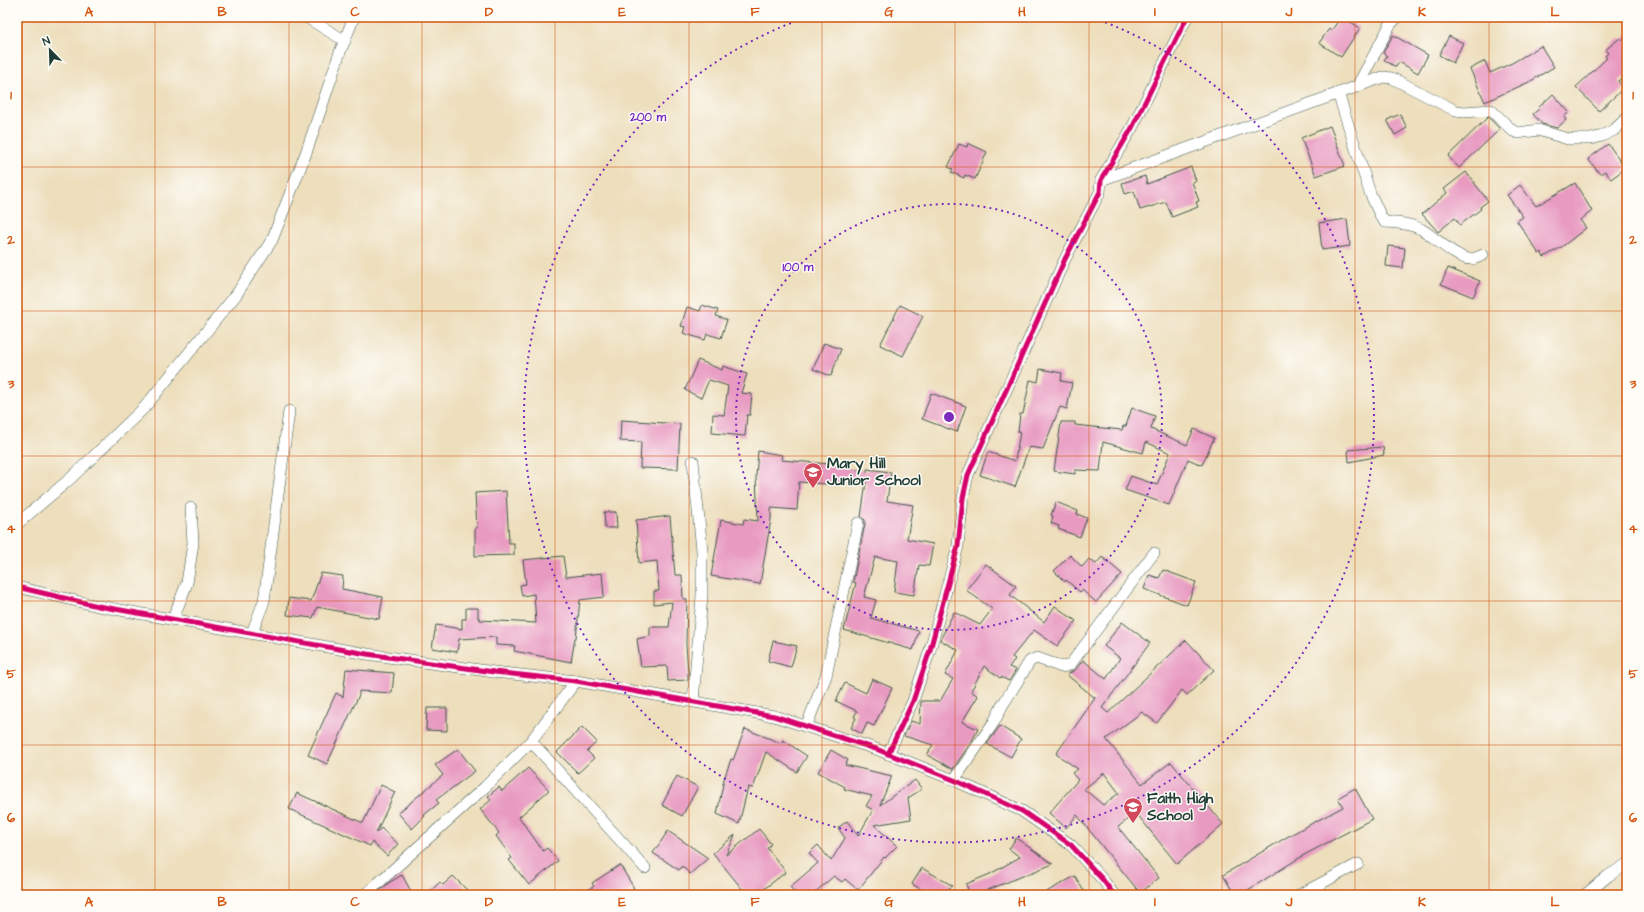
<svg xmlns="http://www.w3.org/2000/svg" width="1644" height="912" font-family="'Architects Daughter',sans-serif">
<rect width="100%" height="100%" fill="#fdfcf7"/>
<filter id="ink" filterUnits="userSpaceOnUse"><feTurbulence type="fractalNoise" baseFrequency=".025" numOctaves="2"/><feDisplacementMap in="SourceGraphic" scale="8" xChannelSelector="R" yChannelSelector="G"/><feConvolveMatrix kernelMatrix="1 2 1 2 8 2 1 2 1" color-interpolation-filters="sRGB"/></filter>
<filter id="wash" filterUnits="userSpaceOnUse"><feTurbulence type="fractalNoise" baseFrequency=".012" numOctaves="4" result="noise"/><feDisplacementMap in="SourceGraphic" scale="16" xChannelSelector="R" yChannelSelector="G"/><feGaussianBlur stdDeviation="0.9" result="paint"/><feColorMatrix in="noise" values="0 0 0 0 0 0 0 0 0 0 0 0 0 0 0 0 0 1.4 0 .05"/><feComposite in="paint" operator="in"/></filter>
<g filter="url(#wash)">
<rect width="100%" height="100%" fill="#eddebc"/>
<g id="blocks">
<g fill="#e89ac1" fill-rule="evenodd">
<path d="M1341,17H1343L1360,28L1341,57L1319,43L1329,29L1331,31Z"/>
<path d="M1393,35L1428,55L1418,73L1399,62L1396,67L1384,60L1387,56L1383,53Z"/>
<path d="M1627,35V74L1618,81L1624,88L1599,111L1576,87L1607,58L1605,56L1608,53L1605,50L1620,38L1622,40Z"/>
<path d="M1449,36L1463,43L1453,63L1439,55Z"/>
<path d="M1541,46L1554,67L1529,82L1485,102L1470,69L1485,61L1490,73L1512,63Z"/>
<path d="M1553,94L1569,112L1564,117L1566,120L1557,128L1542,124L1533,114L1539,109L1538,108Z"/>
<path d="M1400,114L1407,128L1395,135L1387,120Z"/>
<path d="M1488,117L1500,129L1459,168L1448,156Z"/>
<path d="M1330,126L1345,166L1316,176L1301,138Z"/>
<path d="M968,143L987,152L975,179L965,175L964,178L951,172L953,169L948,167L959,144L967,147Z"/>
<path d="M1608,144L1626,168L1611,179L1605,171L1600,174L1588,159Z"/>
<path d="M1191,167L1196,181L1192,182L1199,201L1196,202L1198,207L1172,217L1166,202L1140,210L1134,191L1125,194L1122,183L1145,176L1147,184Z"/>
<path d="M1466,172L1488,201L1480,207L1481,209L1460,225L1455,218L1438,232L1422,214L1447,193L1444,189Z"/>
<path d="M1575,183L1592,211L1580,220L1586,228L1563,246L1544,257L1541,252L1539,254L1517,221L1523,217L1507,195L1520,185L1536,206Z"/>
<path d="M1347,219L1350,246L1322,250L1319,223Z"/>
<path d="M1388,246L1405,248L1403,268L1386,266Z"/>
<path d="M1448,268L1480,281L1473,297L1441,284Z"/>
<path d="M702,305L718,310L716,316L727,320L721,338L707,334L705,340L683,333L685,327L681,326L687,307L700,311Z"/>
<path d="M900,305L923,316L903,356L880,345Z"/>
<path d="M824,343L841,349L831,376L813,369Z"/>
<path d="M698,360L722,370L723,366L747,374L741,393L752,394L750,415H747L745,436L712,433L713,414L724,415L728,386L709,380L701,398L685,390Z"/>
<path d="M1040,369L1062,373L1061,381L1072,383L1067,409L1060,407L1043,449L1029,447L1015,487L980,475L988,452L1015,461L1020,432H1018L1020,414H1023L1030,380L1038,382Z"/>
<path d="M931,393L966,406L957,432L922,419Z"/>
<path d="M1132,408L1155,416L1151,429L1187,445L1194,429L1214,438L1202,465L1188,459L1169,505L1125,490L1131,476L1157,485L1170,453L1146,442L1143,453L1103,442L1100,471L1075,470V474L1054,471L1061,422H1075V425L1122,430L1123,426H1126Z"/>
<path d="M621,420L680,424L678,469L640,468L641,442L620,441Z"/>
<path d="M1383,447L1384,455L1349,462L1348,450Z"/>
<path d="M758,451L782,455L781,460L842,465V467L867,472V469L891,472L887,501L913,505L907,539L933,544L929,566L919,565L914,595L894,592L898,561L875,557L864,597L876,600L871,618L919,631L913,650L844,630L856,583L853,582L865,524V520L861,517L866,482L841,478L840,485L799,482L797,510L771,508V519L760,584L711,576L721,520L743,524L744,519L758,521L756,476Z"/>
<path d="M506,491L509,543H514V555L475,556V528H477L475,493Z"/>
<path d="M1056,502L1078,511L1077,514L1087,518L1080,537L1058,529L1059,526L1051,523L1053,516L1051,515Z"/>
<path d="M604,512H616L617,528H605Z"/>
<path d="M670,516L675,575H682L683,599H687L686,644L688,673V680L668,681L667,666L641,667L637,639L650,636V627H669L672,602L654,604V591H659L657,561L639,563L636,520Z"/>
<path d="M1070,555L1082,567L1089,559L1096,564L1102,557L1122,574L1096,602L1082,590L1080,592L1066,580L1065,582L1054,571Z"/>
<path d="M563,556L566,577L602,573L604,597L580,600L576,638H575L571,662L514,651L515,646L496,645V637L459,639L457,652L432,648L436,625L462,629V619H466V608H478V618H480V620L536,623L534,594L522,596L520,585L526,584L523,560Z"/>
<path d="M986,564L1016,586L1010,595L1044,622L1055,606L1076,621L1057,646L1034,630L1012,657L1015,659L1009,667L1016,670L1009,681L1001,677L1000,678L984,666L971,691L978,696L962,722L978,729L972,741L953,769L927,755L933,745L904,736L911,721L920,724L921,701H940L953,679L945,675L958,650L940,640L954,612L980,625L992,609L966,590Z"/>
<path d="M1163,570L1196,582L1187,605L1144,589L1149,575L1159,578Z"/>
<path d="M321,573L343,576L342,589L383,597L379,619L317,607L313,618L287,615L289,598L311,601Z"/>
<path d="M1122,622L1150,643L1102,708L1108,713L1186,640L1214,670L1187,695L1182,690L1157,723L1142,712L1106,739L1142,784L1171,762L1223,824L1177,864L1136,813L1118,827L1159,878L1140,893L1077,815L1066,828L1049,813L1078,780L1072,773L1078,769L1056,754L1095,698L1067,675L1076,669L1083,660L1106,679L1120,658L1104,646ZM1104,773L1119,793L1103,805L1084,789Z"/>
<path d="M773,641L797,646L791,667L768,661Z"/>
<path d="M346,669L394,673L392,693L359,691V695L327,764L308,755L336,693L343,697Z"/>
<path d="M872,679L892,688L874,726L867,723L862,734L851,728L856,718L854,717L857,711L836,701L845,683L866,693Z"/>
<path d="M427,708H447V731L426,730Z"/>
<path d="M1000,726L1021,739L1011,757L987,744Z"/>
<path d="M582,727L597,742L587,751L594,758L578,773L557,752Z"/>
<path d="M745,729L781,743L783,740L807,756L797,772L766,752L753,788L748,787L739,824L717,814L724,779L731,759L733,760Z"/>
<path d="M458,749L475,771L436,800L439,803L424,815L425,816L412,829L398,813L443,775L435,765Z"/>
<path d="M831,750L848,760L845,765L892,776L880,805L915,780L922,789L908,798L911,819L874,825L897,846L885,858L884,857L858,890L845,879L842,882L834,876L812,895H797L790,887L818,863L809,853L818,845L831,861L845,838L838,828L847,821L858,836L873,810L866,806L872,796L844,789L845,787L818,772Z"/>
<path d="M528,768L549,790L519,817L543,851L547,848L558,861L529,885L509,860L512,858L496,836L499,833L480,809L491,800L488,796L499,787L502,791Z"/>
<path d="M677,776L698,787L682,816L662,805Z"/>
<path d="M381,785L395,792L376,833L381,828L398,844L387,856L372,842L370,846L289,809L297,793L363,823Z"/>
<path d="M1355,788L1372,819L1304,855L1240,895H1235L1223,875L1292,834L1343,807L1338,798Z"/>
<path d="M759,829L771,844L767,848L786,872L756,895H750L745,889L743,890L713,853L735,835L726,855Z"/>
<path d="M668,831L708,858L690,874L682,866L679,870L653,853Z"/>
<path d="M1016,838L1053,864L975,895H970L966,884L990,874L1020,857L1009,849Z"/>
<path d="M620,865L634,888L624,895H581L594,886L592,883Z"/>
<path d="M922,868L953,886L938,895H930L912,884Z"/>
<path d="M402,875L413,895H375L390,882Z"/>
<path d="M453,876L472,895H426L440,882L443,885Z"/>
<path d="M1075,876L1086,895H1041Z"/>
</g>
</g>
</g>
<g filter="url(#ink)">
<use href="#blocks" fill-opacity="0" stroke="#3e5548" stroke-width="1"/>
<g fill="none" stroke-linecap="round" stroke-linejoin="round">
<defs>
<g id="street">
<path d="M306,17L345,41"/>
<path d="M1358,85L1390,25L1397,17"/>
<path d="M1338,93L1370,193L1381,217L1385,222C1397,223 1409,223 1421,229C1434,236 1457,260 1471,259C1476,259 1479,256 1483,255"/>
<path d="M1101,180L1383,77L1392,78L1456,111L1464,112L1491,110L1513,131L1518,133L1538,130L1568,139H1591L1602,136L1614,130L1627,118"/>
<path d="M17,524L71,478L144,408L236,295L272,240L306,153L340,52L354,17"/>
<path d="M17,587L98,606L367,654L494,672L576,681L774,716L876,749L954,780L1022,811L1071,845L1103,880L1114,895"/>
<path d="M173,619L187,583L193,543L191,508"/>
<path d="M252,633L264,601L289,411"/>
<path d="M693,701L702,596V550L693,461"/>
<path d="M806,727L826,676L858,523"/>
<path d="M531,741L645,868"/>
<path d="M888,754L913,701L930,650L958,546L963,498L968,475L1065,259L1100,192L1101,180L1132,128L1187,17"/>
<path d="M954,780L994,722L1002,706L1030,661L1037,658L1062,667L1070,665L1154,553"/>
<path d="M365,895L485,787L531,741L576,681"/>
<path d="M1299,895L1358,864"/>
<path d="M1585,895L1608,876L1627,864"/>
</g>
</defs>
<use href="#street" stroke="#3e5548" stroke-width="12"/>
<use href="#street" stroke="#fff" stroke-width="11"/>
<defs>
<g id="cycleway">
<path d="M17,587L98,606L367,654L494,672L576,681L774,716L876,749L954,780L1022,811L1071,845L1103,880L1114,895"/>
<path d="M888,754L913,701L930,650L958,546L963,498L968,475L1065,259L1100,192L1101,180L1132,128L1187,17"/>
</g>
</defs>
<use href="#cycleway" stroke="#fdfcf7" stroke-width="8"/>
<use href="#cycleway" stroke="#d6006c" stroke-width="5"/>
</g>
</g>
<path fill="none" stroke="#d45610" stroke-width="1" stroke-opacity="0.55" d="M155,17V895M289,17V895M422,17V895M555,17V895M689,17V895M822,17V895M955,17V895M1089,17V895M1222,17V895M1355,17V895M1489,17V895M17,167H1627M17,311H1627M17,456H1627M17,601H1627M17,745H1627"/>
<g fill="none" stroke="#7b2cbf" stroke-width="2" stroke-dasharray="2 4">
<circle cx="949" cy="417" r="213"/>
<path d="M1094 18A425 425 0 1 1 804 18"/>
</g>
<defs>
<symbol id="school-pin" viewBox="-11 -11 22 30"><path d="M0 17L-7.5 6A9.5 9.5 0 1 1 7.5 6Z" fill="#d1495b" stroke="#fdfcf7"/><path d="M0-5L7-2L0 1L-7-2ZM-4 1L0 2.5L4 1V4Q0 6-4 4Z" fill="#fff"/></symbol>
</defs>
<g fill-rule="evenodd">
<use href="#school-pin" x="802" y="461" width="22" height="30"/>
<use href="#school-pin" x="1122" y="796" width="22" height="30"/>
</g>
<g text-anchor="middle" stroke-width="3" stroke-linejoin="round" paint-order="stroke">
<g font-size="15" font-weight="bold" fill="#1f3d34" stroke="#fdfcf7" text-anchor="start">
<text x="827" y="468">Mary Hill<tspan x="827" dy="17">Junior School</tspan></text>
<text x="1147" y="803">Faith High<tspan x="1147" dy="17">School</tspan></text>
</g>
</g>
<circle cx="949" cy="417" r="6" fill="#7b2cbf" stroke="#fdfcf7" stroke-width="2"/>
<g font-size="12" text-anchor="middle" font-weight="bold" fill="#7b2cbf" stroke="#fdfcf7" stroke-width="3" stroke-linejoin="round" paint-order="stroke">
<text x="648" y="121">200 m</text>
<text x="798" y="271">100 m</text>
</g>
<rect width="1644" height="912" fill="none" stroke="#fdfcf7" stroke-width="44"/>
<g transform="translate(50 50) rotate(337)" stroke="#fdfcf7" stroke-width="3" paint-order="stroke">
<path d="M0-3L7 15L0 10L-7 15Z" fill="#1f3d34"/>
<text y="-6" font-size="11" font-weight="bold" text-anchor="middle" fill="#1f3d34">N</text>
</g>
<rect x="22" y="22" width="1600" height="868" fill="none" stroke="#d45610" stroke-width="1.5"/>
<g font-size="13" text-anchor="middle" font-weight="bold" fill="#d45610">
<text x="89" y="16">A</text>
<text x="222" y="16">B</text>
<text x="355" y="16">C</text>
<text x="489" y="16">D</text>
<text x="622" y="16">E</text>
<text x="755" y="16">F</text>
<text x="889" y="16">G</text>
<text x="1022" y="16">H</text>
<text x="1155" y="16">I</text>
<text x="1289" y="16">J</text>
<text x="1422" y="16">K</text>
<text x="1555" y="16">L</text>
<text x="11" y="99">1</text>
<text x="1633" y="99">1</text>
<text x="11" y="244">2</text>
<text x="1633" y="244">2</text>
<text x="11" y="388">3</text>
<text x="1633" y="388">3</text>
<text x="11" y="533">4</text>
<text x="1633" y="533">4</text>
<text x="11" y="678">5</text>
<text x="1633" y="678">5</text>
<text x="11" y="822">6</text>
<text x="1633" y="822">6</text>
<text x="89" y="906">A</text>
<text x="222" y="906">B</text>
<text x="355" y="906">C</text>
<text x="489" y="906">D</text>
<text x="622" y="906">E</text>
<text x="755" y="906">F</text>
<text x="889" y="906">G</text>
<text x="1022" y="906">H</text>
<text x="1155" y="906">I</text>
<text x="1289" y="906">J</text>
<text x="1422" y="906">K</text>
<text x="1555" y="906">L</text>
</g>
</svg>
